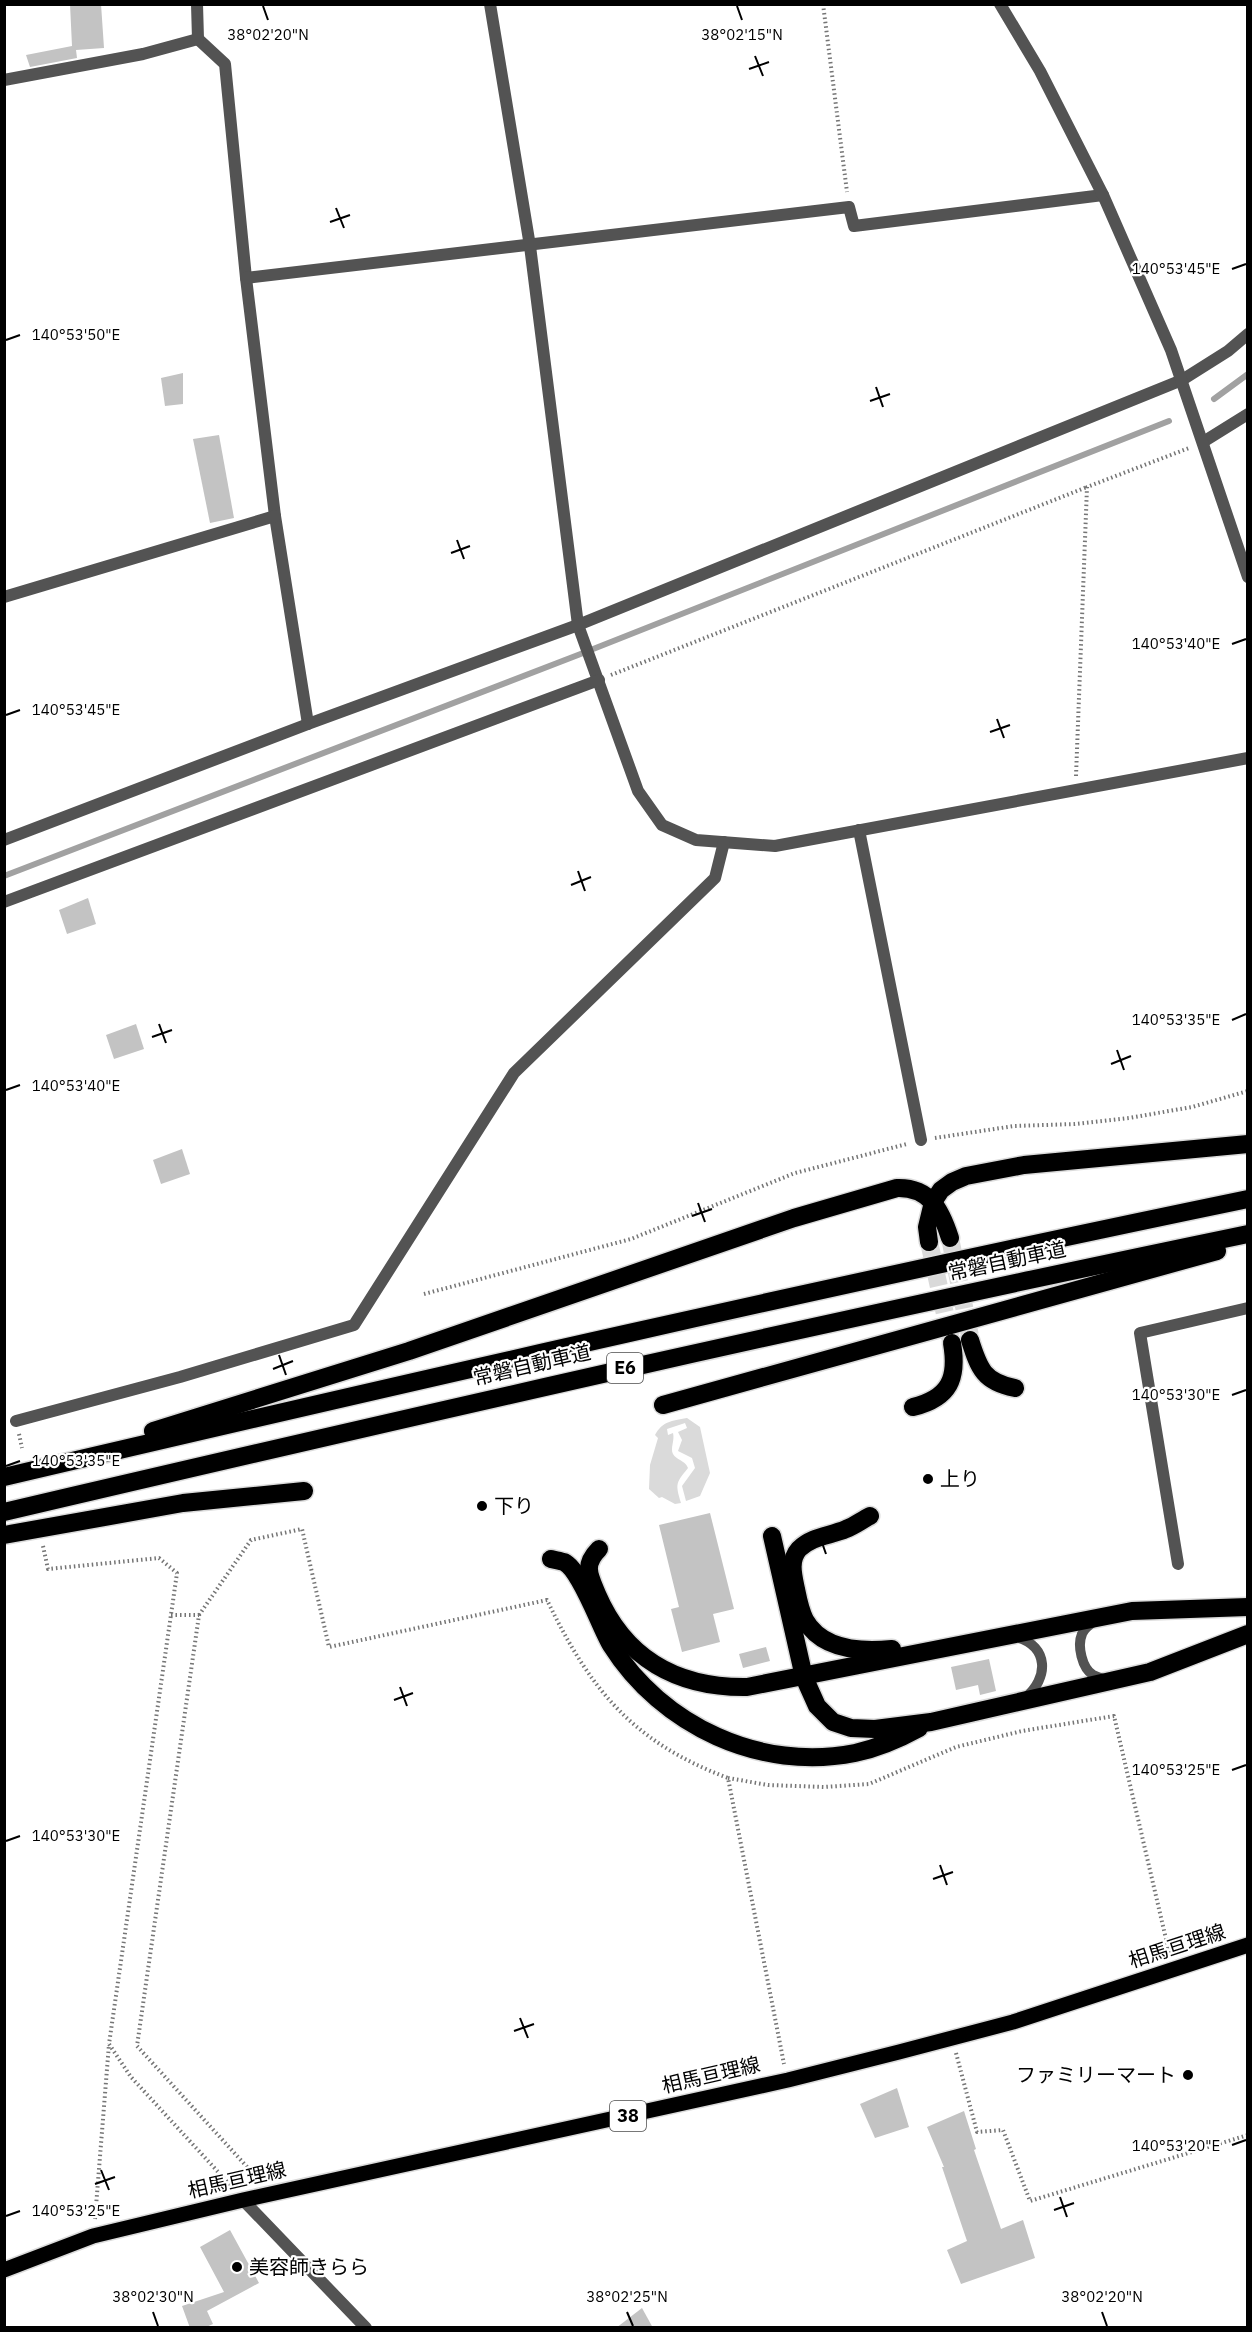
<svg xmlns="http://www.w3.org/2000/svg" width="1252" height="2332" font-family="'IBM Plex Sans','Noto Sans JP',sans-serif">
<rect width="100%" height="100%" fill="#fff"/>
<path fill="#dadada" d="M687,1418L700,1427L710,1473L700,1496L686,1501L682,1486L695,1468L692,1458L678,1451L682,1440L678,1432L687,1428L685,1423L667,1429L668,1435L673,1433C675,1440 670,1448 673,1454C676,1460 685,1460 688,1468C676,1483 675,1483 681,1503L675,1504L662,1497L659,1498L649,1489L650,1465L658,1438L655,1435C663,1421 671,1421 687,1418Z"/>
<g fill="none" stroke-linecap="round" stroke-linejoin="round">
<g stroke="#a1a1a1" stroke-width="6">
<path d="M1214,399L1248,374"/>
<path d="M4,876L578,655L1169,421"/>
</g>
</g>
<g fill="#c3c3c3">
<path d="M70,4H101L104,48L76,50L77,58L30,67L26,55L72,46Z"/>
<path d="M183,373V404L165,406L161,378Z"/>
<path d="M219,435L234,518L210,523L193,439Z"/>
<path d="M88,898L96,924L67,934L59,910Z"/>
<path d="M136,1024L144,1049L114,1059L106,1035Z"/>
<path d="M182,1149L190,1174L161,1184L153,1160Z"/>
<path d="M710,1513L734,1609L713,1614L720,1642L682,1652L671,1609L679,1607L659,1525Z"/>
<path d="M766,1647L770,1661L743,1668L739,1654Z"/>
<path d="M989,1659L996,1691L980,1695L978,1685L956,1690L951,1667Z"/>
<path d="M897,2088L909,2127L875,2138L860,2104Z"/>
<path d="M964,2111L976,2149L974,2150L1001,2229L1023,2220L1035,2258L961,2284L947,2250L967,2241L942,2167H944L927,2127Z"/>
<path d="M230,2230L259,2283L207,2311L213,2324L204,2328H190L182,2306L224,2292L200,2247Z"/>
<path d="M642,2308L653,2328H616Z"/>
</g>
<g fill="none" stroke-linecap="round" stroke-linejoin="round">
<g stroke="#d9d9d9" stroke-width="18" stroke-dasharray="18 9" stroke-linecap="butt">
<path d="M950,1238L970,1336"/>
<path d="M929,1242L951,1341"/>
</g>
<defs>
<path id="primary" d="M4,2270L93,2236L243,2200L788,2080L899,2052L1013,2022L1248,1945"/>
<g id="motorway">
<path d="M929,1242L927,1227L933,1202L941,1190L952,1182L966,1176L1024,1165L1248,1144"/>
<path d="M970,1340C979,1369 984,1382 1015,1388"/>
<path d="M663,1405L1217,1251"/>
<path d="M913,1407C950,1398 958,1378 952,1343"/>
<path d="M153,1431L409,1351L794,1218L897,1188C930,1187 941,1210 950,1238"/>
<path d="M4,1477C418,1380 832,1285 1248,1199"/>
<path d="M4,1512C418,1415 832,1320 1248,1234"/>
<path d="M870,1516C862,1520 854,1526 846,1529C830,1536 812,1536 799,1549C789,1560 793,1575 796,1589C798,1599 800,1610 805,1620C822,1650 862,1652 892,1649"/>
<path d="M4,1535L183,1503L304,1491"/>
<path d="M772,1536L804,1677L817,1706L833,1722L851,1728L875,1729L931,1722L1150,1672L1248,1634"/>
<path d="M599,1549C583,1565 589,1575 597,1594C625,1659 678,1688 747,1687L1132,1611L1248,1607"/>
<path d="M551,1559C555,1560 561,1561 564,1562C581,1570 600,1627 611,1645C662,1726 761,1772 855,1753C878,1748 899,1739 919,1728"/>
</g>
</defs>
<use href="#primary" stroke="#dbdbdb" stroke-width="18"/>
<use href="#motorway" stroke="#dbdbdb" stroke-width="21"/>
<g stroke="#757575" stroke-width="4" stroke-dasharray="1.5 3" stroke-linecap="butt">
<path d="M823,4L847,192"/>
<path d="M611,675L1087,487"/>
<path d="M1076,776L1087,487L1189,448"/>
<path d="M935,1138L1014,1126L1075,1124L1129,1118L1192,1107L1248,1091"/>
<path d="M424,1294L631,1239L795,1173L907,1144"/>
<path d="M19,1434L22,1448"/>
<path d="M43,1546L48,1569L159,1558L177,1573L109,2044L131,2077L231,2186"/>
<path d="M171,1615H199L137,2046L259,2180"/>
<path d="M199,1615L251,1540L302,1529L329,1647L547,1600C590,1689 632,1742 728,1778L784,2064"/>
<path d="M728,1778L768,1785L824,1787L869,1784L956,1747L1022,1731L1114,1716L1170,1956"/>
<path d="M956,2053L977,2132L1003,2130L1030,2201L1248,2135"/>
<path d="M95,2219L109,2044"/>
</g>
<g stroke="#535353" stroke-width="10">
<path d="M1096,1620C1090,1624 1084,1628 1082,1634C1077,1646 1082,1668 1093,1675C1097,1677 1103,1679 1107,1680"/>
<path d="M1017,1637C1049,1647 1049,1678 1025,1698"/>
</g>
<g stroke="#535353" stroke-width="12">
<path d="M490,4L530,246L578,625L638,791L662,825L696,840L775,846L1248,758"/>
<path d="M198,39L225,64L246,278L275,516L308,724"/>
<path d="M4,80L143,54L198,39L197,4"/>
<path d="M246,278L849,207L854,226L1103,195"/>
<path d="M1203,442L1248,414"/>
<path d="M4,597L275,516"/>
<path d="M859,830L921,1140"/>
<path d="M4,840L308,724L578,625L1182,380L1228,351L1248,334"/>
<path d="M4,902L599,680"/>
<path d="M16,1421L180,1377L354,1325L514,1073L715,878L724,842"/>
<path d="M1178,1564L1140,1333L1248,1308"/>
<path d="M243,2200L366,2328"/>
</g>
<path stroke="#535353" stroke-width="12" d="M1000,4L1040,71L1103,195L1171,350L1248,577"/>
<use href="#primary" stroke="#000" stroke-width="15"/>
<use href="#motorway" stroke="#000" stroke-width="18"/>
</g>
<path fill="none" stroke="#000" stroke-width="2" d="M263,6L268,20M737,6L742,20M755,56L763,76M749,69L769,62M336,208L344,228M330,222L350,215M1232,269L1246,264M6,340L20,335M876,387L883,407M870,401L890,394M457,540L464,559M451,553L470,546M1232,644L1246,639M6,715L20,710M997,719L1004,738M990,732L1010,725M578,871L585,891M571,885L591,877M1232,1020L1246,1014M159,1024L166,1043M152,1037L172,1030M1117,1050L1124,1070M1111,1064L1131,1056M6,1090L20,1085M698,1203L705,1222M692,1216L712,1209M279,1355L286,1375M273,1369L293,1361M1232,1395L1246,1390M6,1466L20,1461M819,1534L826,1554M813,1547L832,1540M400,1687L407,1706M394,1700L413,1693M1232,1770L1246,1765M6,1841L20,1836M940,1865L947,1885M933,1879L953,1872M520,2018L528,2038M514,2031L534,2024M1232,2145L1246,2140M101,2170L109,2190M95,2184L115,2177M1060,2197L1067,2217M1054,2210L1074,2203M6,2216L20,2211M153,2312L158,2326M627,2312L633,2326M1102,2312L1107,2326"/>
<g fill="#000" stroke="#fff" stroke-width="2">
<circle cx="928" cy="1479" r="6"/>
<circle cx="482" cy="1506" r="6"/>
<circle cx="1188" cy="2075" r="6"/>
<circle cx="237" cy="2267" r="6"/>
</g>
<g text-anchor="middle" stroke-width="4.5" stroke-linejoin="round" paint-order="stroke">
<g fill="#fff" stroke="#4c4c4c" stroke-width="1.5">
<rect x="607" y="1353" width="36" height="30" rx="4.5"/>
<rect x="610" y="2101" width="36" height="30" rx="4.5"/>
</g>
<g font-size="18" font-weight="bold" fill="#000">
<text x="625" y="1374">E6</text>
<text x="628" y="2122">38</text>
</g>
<g font-size="20" fill="#000" stroke="#fff">
<text transform="translate(1007 1261) rotate(-12)" y="7">常磐自動車道</text>
<text transform="translate(532 1365) rotate(-13)" y="7">常磐自動車道</text>
<text transform="translate(1177 1946) rotate(-18)" y="7">相馬亘理線</text>
<text transform="translate(711 2075) rotate(-13)" y="7">相馬亘理線</text>
<text transform="translate(237 2180) rotate(-13)" y="7">相馬亘理線</text>
</g>
<g font-size="20" fill="#000" stroke="#fff" text-anchor="start">
<text x="940" y="1486">上り</text>
<text x="494" y="1513">下り</text>
<text x="1176" y="2082" text-anchor="end">ファミリーマート</text>
<text x="249" y="2274">美容師きらら</text>
</g>
</g>
<g font-size="15" text-anchor="middle" fill="#000" stroke="#fff" stroke-width="4.5" stroke-linejoin="round" paint-order="stroke">
<text x="268" y="40">38°02'20"N</text>
<text x="742" y="40">38°02'15"N</text>
<text x="1176" y="274">140°53'45"E</text>
<text x="76" y="340">140°53'50"E</text>
<text x="1176" y="649">140°53'40"E</text>
<text x="76" y="715">140°53'45"E</text>
<text x="1176" y="1025">140°53'35"E</text>
<text x="76" y="1091">140°53'40"E</text>
<text x="1176" y="1400">140°53'30"E</text>
<text x="76" y="1466">140°53'35"E</text>
<text x="1176" y="1775">140°53'25"E</text>
<text x="76" y="1841">140°53'30"E</text>
<text x="1176" y="2151">140°53'20"E</text>
<text x="76" y="2216">140°53'25"E</text>
<text x="153" y="2302">38°02'30"N</text>
<text x="627" y="2302">38°02'25"N</text>
<text x="1102" y="2302">38°02'20"N</text>
</g>
<rect width="1252" height="2332" fill="none" stroke="#000000" stroke-width="12"/>
</svg>
